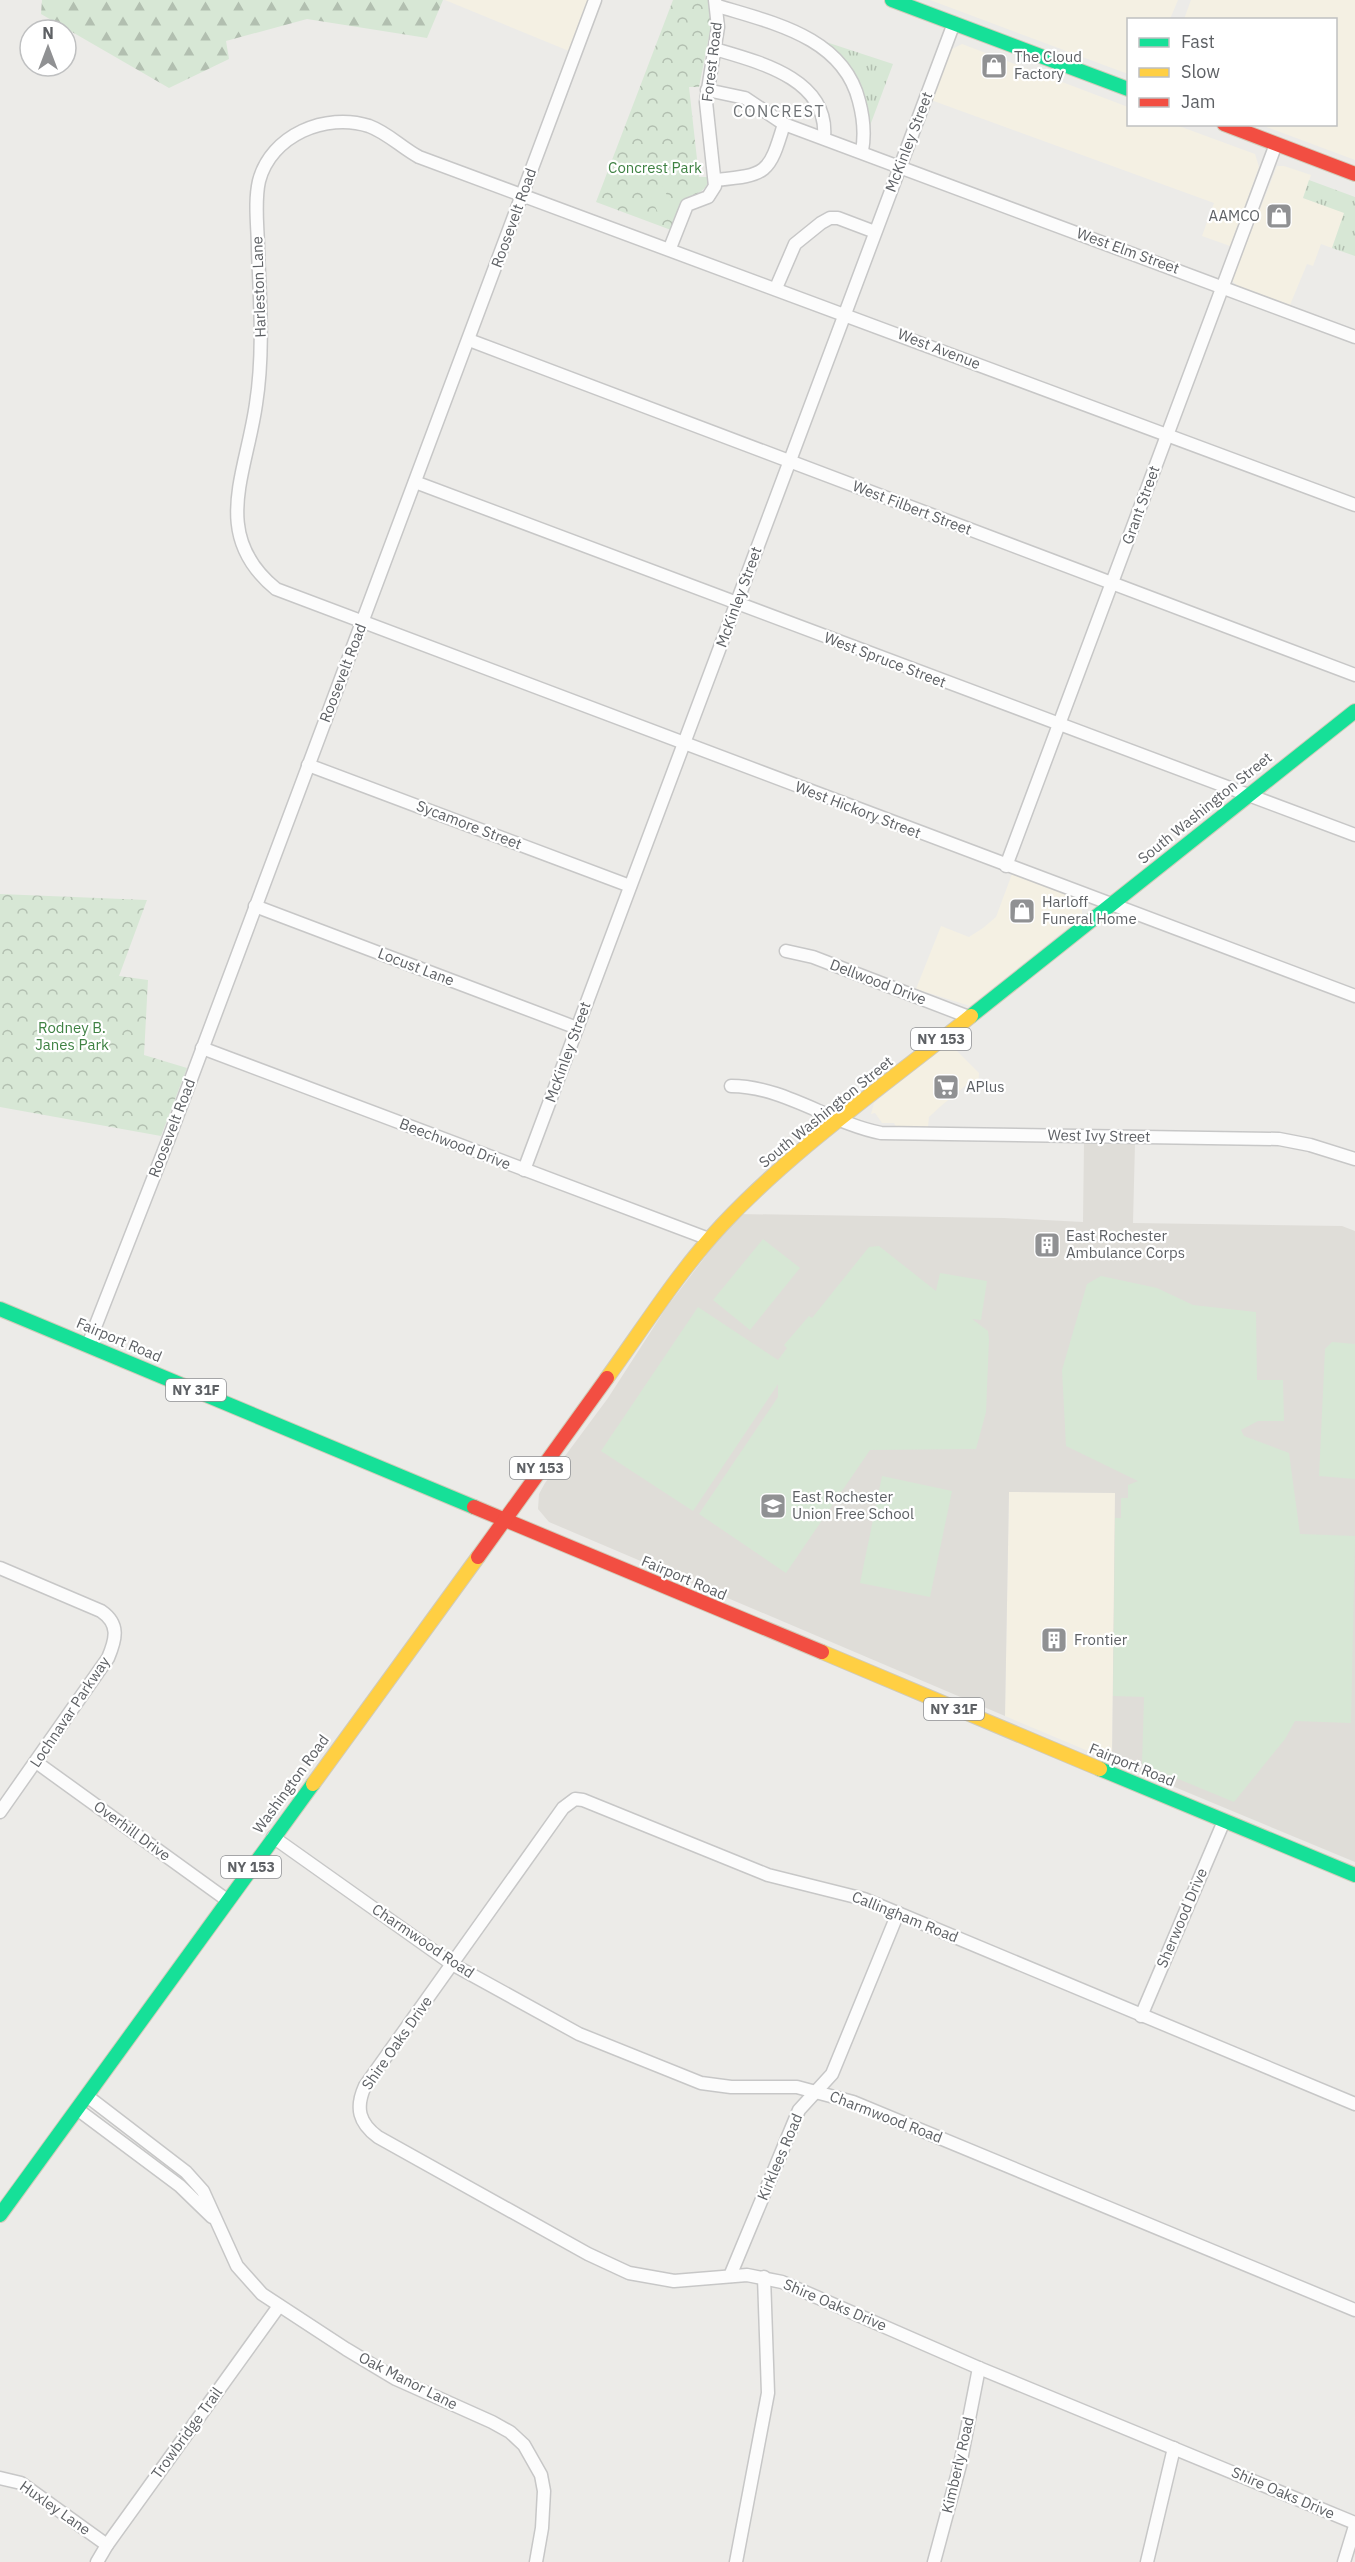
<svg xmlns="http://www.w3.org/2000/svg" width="1355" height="2562" font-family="'IBM Plex Sans',sans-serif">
<defs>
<pattern id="grass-tufts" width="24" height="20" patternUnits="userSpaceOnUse" patternTransform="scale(1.5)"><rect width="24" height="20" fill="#d7e7d5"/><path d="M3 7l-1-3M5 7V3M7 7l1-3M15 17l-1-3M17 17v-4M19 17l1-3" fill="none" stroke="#b2bfb0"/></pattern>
<pattern id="forest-firs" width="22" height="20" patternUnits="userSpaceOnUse" patternTransform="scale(1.5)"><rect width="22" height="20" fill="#d7e7d5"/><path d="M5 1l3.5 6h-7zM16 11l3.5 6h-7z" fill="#b2bfb0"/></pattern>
<pattern id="park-crowns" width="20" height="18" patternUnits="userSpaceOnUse" patternTransform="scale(1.5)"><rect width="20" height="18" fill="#d7e7d5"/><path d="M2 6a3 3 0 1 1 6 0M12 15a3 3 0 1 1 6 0" fill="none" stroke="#b2bfb0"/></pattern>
</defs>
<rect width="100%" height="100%" fill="#ecebe8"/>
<g fill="#f4f0e3">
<path d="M445,0H588L569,51Z"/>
<path d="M930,0H1178L1170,19L1128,20V74Z"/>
<path d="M1191,0H1355V160L1261,125L1336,124V20L1184,19Z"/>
<path d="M962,44L1128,107V124L1176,125L1255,154L1259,167L1230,246L1202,236L1214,203L931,100L950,50Z"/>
<path d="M1277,166H1284L1311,175L1303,198L1345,212L1332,248L1321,244L1313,266L1307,264L1290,305L1237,286L1232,280Z"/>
<path d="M1012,874L1074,897L1082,906V916L970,1006L916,989L941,926L969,937L983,928L996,917Z"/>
<path d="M948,1042L979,1073L978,1086H965L941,1106L929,1117L928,1127H896L894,1123H882L875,1113L871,1114L874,1103Z"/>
<path d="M1009,1492L1116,1493L1112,1761L1005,1716Z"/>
</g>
<path fill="#dfddd8" d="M1084,1142L1135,1143L1133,1223L1342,1226L1355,1231V1862L1112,1761L1115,1493L1009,1492L1005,1716L549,1522L538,1509L539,1494L545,1483L608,1398L666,1308L738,1214L1004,1218L1083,1222Z"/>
<g fill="url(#grass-tufts)">
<path d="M826,42L893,64L868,131L860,82L849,65Z"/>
<path d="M1309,180L1355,197V256L1332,248L1344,213L1303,198Z"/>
</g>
<path fill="url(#forest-firs)" d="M42,0H443L427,38L307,19L226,41L229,59L169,88L41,14Z"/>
<g fill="url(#park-crowns)">
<path d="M673,0H708L711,26L699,87H689L699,177H709C708,192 695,194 683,201L671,230L596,202Z"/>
<path d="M0,894L147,900L119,976L148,980L144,1055L187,1068L161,1136L0,1107Z"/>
</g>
<g fill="#d7e7d5">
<path d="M662,185L674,210L660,217L648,191Z"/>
<path d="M763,1239L800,1268L750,1330L713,1300Z"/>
<path d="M879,1246L936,1291L940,1273L987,1281L981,1320L972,1319L988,1331L989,1339L986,1412L976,1449L870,1450L786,1573L699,1514L778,1397V1384L693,1511L601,1451L698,1307L778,1360L787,1348L784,1345L809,1316L812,1318L869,1247Z"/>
<path d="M1101,1276L1157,1288L1193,1305L1256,1312L1257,1380H1283L1284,1421H1258L1241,1430L1244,1436L1289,1453L1300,1534L1355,1536L1351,1723L1295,1721L1285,1739L1234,1802L1142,1764L1144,1697L1113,1696L1115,1518H1121V1498H1128V1485L1138,1481L1066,1446L1062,1370L1087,1284Z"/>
<path d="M1332,1342L1355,1344V1479L1319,1476L1325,1349Z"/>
<path d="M882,1476L952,1491L930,1597L860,1583Z"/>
</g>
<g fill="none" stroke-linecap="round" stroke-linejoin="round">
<defs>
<g id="street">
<path d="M718,6C773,23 843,37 859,101C863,116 865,135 862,151"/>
<path d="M715,49C759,62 829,79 824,137"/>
<path d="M707,90L745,98L784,124"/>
<path d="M716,180C767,175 769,174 784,124L1355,337"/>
<path d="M670,248L687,205L708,197L715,186L706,102L718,27L715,0"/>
<path d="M776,288L795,244L821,223L830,218H838L875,232"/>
<path d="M469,340L1355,675"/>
<path d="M415,482L1355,835"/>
<path d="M1355,505L419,157C402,148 388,133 369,126C326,112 271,135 259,181C254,203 258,227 258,250C260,301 264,353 256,404C246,475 210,535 276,589L1355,996"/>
<path d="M308,765L630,886"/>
<path d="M1006,866L1276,144"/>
<path d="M255,906L577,1028"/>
<path d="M786,951L813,957L969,1017"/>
<path d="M202,1048L709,1239"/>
<path d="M731,1086C784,1086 830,1123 881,1133L1279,1139L1310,1145L1355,1159"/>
<path d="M524,1170L954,23"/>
<path d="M88,1345L169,1138L595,0"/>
<path d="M0,1568L101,1611C120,1624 116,1639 108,1658L0,1812"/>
<path d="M36,1762L227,1900"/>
<path d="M273,1837L452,1964L579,2034L701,2083L731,2087H797L853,2102L1355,2310"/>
<path d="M1141,2016L1224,1821"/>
<path d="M87,2096L186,2172L203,2191L237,2266L262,2294L346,2349L396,2379L492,2422L510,2432L524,2445L541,2475L544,2491L542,2528L536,2562"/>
<path d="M1355,2104L864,1899L768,1875L583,1800L575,1799L563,1808L365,2086C355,2108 359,2123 378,2137L588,2254L629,2273L674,2281L747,2275L782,2282L979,2368L1355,2523"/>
<path d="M77,2109L180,2186L212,2217"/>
<path d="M730,2276L799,2110L832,2074L898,1913"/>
<path d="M0,2478L21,2483L107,2545"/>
<path d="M97,2562L107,2545L279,2306"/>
<path d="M736,2562L768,2393L764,2277"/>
<path d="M934,2562L960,2465L979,2368"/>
<path d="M1147,2562L1174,2448"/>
<path d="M1344,2562L1355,2526"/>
</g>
<g id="fast">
<path d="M892,0L1128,89"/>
<path d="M971,1016L1355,711"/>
<path d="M0,1309L474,1507"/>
<path d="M1100,1769L1355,1875"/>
<path d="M0,2215L313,1784"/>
</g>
<g id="slow">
<path d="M607,1378C644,1327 679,1271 722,1225C796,1146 887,1084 971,1016"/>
<path d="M822,1652L1100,1769"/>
<path d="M313,1784L478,1557"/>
</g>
<g id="jam">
<path d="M1224,124L1355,174"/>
<path d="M474,1507L822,1652"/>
<path d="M478,1557L607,1378"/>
</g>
</defs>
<use href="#street" stroke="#c7c7c7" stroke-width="15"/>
<use href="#fast" stroke="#d1cbb9" stroke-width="16"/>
<use href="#slow" stroke="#d1cbb9" stroke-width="16"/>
<use href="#jam" stroke="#d1cbb9" stroke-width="16"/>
<use href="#street" stroke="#fcfcfc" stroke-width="12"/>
<use href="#fast" stroke="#16e098" stroke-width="14"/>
<use href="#slow" stroke="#ffcf43" stroke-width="14"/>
<use href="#jam" stroke="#f24e42" stroke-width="14"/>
</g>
<defs>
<symbol id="shop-square" viewBox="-11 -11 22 22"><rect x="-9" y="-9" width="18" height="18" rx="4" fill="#909193" stroke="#fff"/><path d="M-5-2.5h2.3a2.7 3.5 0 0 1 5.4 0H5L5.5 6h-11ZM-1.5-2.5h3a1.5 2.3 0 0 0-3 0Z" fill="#fff"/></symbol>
<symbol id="supermarket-square" viewBox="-11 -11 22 22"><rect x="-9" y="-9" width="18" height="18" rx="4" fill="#909193" stroke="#fff"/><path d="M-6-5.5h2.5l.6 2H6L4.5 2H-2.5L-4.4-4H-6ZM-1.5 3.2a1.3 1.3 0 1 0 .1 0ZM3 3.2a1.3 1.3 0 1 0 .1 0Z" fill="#fff"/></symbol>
<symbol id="building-square" viewBox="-11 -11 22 22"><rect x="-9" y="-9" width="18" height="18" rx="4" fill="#909193" stroke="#fff"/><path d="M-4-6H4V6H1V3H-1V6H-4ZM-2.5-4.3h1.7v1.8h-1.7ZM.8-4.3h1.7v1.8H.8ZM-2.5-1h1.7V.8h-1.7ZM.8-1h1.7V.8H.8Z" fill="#fff"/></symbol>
<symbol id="school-square" viewBox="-11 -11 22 22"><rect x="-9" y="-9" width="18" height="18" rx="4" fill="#909193" stroke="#fff"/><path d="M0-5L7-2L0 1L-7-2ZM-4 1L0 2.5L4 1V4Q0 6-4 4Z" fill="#fff"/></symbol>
</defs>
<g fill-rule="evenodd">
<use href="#shop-square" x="979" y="51" width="30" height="30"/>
<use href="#shop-square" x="1264" y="201" width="30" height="30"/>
<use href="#shop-square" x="1007" y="896" width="30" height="30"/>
<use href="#supermarket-square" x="931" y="1072" width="30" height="30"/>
<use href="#building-square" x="1032" y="1230" width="30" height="30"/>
<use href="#school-square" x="758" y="1491" width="30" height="30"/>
<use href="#building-square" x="1039" y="1625" width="30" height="30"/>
</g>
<g text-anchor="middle" stroke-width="4.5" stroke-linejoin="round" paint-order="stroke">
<g fill="#fff" stroke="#8e9093" stroke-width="1.5">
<rect x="911" y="1028" width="60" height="22" rx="4.5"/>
<rect x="166" y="1379" width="60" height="22" rx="4.5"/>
<rect x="510" y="1457" width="60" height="22" rx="4.5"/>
<rect x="924" y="1698" width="60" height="22" rx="4.5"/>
<rect x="221" y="1856" width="60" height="22" rx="4.5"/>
</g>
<g font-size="14" font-weight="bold" fill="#5e6165">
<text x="941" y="1044">NY 153</text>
<text x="196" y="1395">NY 31F</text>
<text x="540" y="1473">NY 153</text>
<text x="954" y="1714">NY 31F</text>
<text x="251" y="1872">NY 153</text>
</g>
<g font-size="15" fill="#5e6165" stroke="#fff" text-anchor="start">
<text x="1014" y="62">The Cloud<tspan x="1014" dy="17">Factory</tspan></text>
<text x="1260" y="221" text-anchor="end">AAMCO</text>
<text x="1042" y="907">Harloff<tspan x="1042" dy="17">Funeral Home</tspan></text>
<text x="966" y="1092">APlus</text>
<text x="1066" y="1241">East Rochester<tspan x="1066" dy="17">Ambulance Corps</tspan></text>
<text x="792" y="1502">East Rochester<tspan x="792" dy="17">Union Free School</tspan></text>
<text x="1074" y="1645">Frontier</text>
</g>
<g font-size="15" fill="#5e6165" stroke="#fff">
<text transform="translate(712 62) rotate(-83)" y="5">Forest Road</text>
<text transform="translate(909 142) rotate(-69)" y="5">McKinley Street</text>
<text transform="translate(514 218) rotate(-70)" y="5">Roosevelt Road</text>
<text transform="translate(1128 251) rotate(20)" y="5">West Elm Street</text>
<text transform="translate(259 287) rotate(-92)" y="5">Harleston Lane</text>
<text transform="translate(939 349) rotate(21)" y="5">West Avenue</text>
<text transform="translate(1141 505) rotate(-70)" y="5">Grant Street</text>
<text transform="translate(912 508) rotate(21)" y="5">West Filbert Street</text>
<text transform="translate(739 597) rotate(-70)" y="5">McKinley Street</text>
<text transform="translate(885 660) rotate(21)" y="5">West Spruce Street</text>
<text transform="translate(343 673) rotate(-69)" y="5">Roosevelt Road</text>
<text transform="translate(1205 808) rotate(-39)" y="5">South Washington Street</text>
<text transform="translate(858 810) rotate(21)" y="5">West Hickory Street</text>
<text transform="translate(469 825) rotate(21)" y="5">Sycamore Street</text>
<text transform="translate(416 967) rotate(21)" y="5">Locust Lane</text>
<text transform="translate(878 982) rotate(21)" y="5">Dellwood Drive</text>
<text transform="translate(568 1052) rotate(-70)" y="5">McKinley Street</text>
<text transform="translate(826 1112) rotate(-39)" y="5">South Washington Street</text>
<text transform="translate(172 1128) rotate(-69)" y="5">Roosevelt Road</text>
<text transform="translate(1099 1136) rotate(1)" y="5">West Ivy Street</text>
<text transform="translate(455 1144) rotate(21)" y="5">Beechwood Drive</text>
<text transform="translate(119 1340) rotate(23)" y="5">Fairport Road</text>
<text transform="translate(684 1578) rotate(23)" y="5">Fairport Road</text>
<text transform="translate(70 1712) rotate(-56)" y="5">Lochnavar Parkway</text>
<text transform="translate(1132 1765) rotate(22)" y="5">Fairport Road</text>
<text transform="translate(291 1784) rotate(-54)" y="5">Washington Road</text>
<text transform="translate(132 1831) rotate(36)" y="5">Overhill Drive</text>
<text transform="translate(905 1917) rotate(22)" y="5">Callingham Road</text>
<text transform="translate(1182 1918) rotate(-67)" y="5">Sherwood Drive</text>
<text transform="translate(423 1941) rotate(34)" y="5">Charmwood Road</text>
<text transform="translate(397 2043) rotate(-55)" y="5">Shire Oaks Drive</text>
<text transform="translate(886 2117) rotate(21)" y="5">Charmwood Road</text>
<text transform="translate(780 2157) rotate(-67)" y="5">Kirklees Road</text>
<text transform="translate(835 2305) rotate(23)" y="5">Shire Oaks Drive</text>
<text transform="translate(408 2381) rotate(27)" y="5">Oak Manor Lane</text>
<text transform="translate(187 2433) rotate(-54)" y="5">Trowbridge Trail</text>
<text transform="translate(958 2465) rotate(-77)" y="5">Kimberly Road</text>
<text transform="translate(1283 2493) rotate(23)" y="5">Shire Oaks Drive</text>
<text transform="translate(55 2508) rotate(35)" y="5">Huxley Lane</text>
</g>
<g font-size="15" fill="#3f8243" stroke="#fff">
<text x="655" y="173">Concrest Park</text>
<text x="72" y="1033">Rodney B.<tspan x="72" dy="17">Janes Park</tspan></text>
</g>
<g font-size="16" letter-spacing="1.5" fill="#6f7376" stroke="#fff">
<text x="779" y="117">CONCREST</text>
</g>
</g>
<rect x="1127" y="18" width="210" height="108" fill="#ffffff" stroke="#bfc0c1" stroke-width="1.5"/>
<rect x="1139" y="38" width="30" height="9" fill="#16e098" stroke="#bfc0c1" stroke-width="1.5"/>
<text x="1181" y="48" font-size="18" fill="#5e6165">Fast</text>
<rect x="1139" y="68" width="30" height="9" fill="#ffcf43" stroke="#bfc0c1" stroke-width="1.5"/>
<text x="1181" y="78" font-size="18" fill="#5e6165">Slow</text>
<rect x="1139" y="98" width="30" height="9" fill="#f24e42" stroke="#bfc0c1" stroke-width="1.5"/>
<text x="1181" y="108" font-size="18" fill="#5e6165">Jam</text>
<g transform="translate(48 48)"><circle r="28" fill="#ffffff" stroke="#bfc0c1" stroke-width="1.5"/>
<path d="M0-4.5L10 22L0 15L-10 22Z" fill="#909193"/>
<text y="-9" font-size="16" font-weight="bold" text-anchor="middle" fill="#5e6165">N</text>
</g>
</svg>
